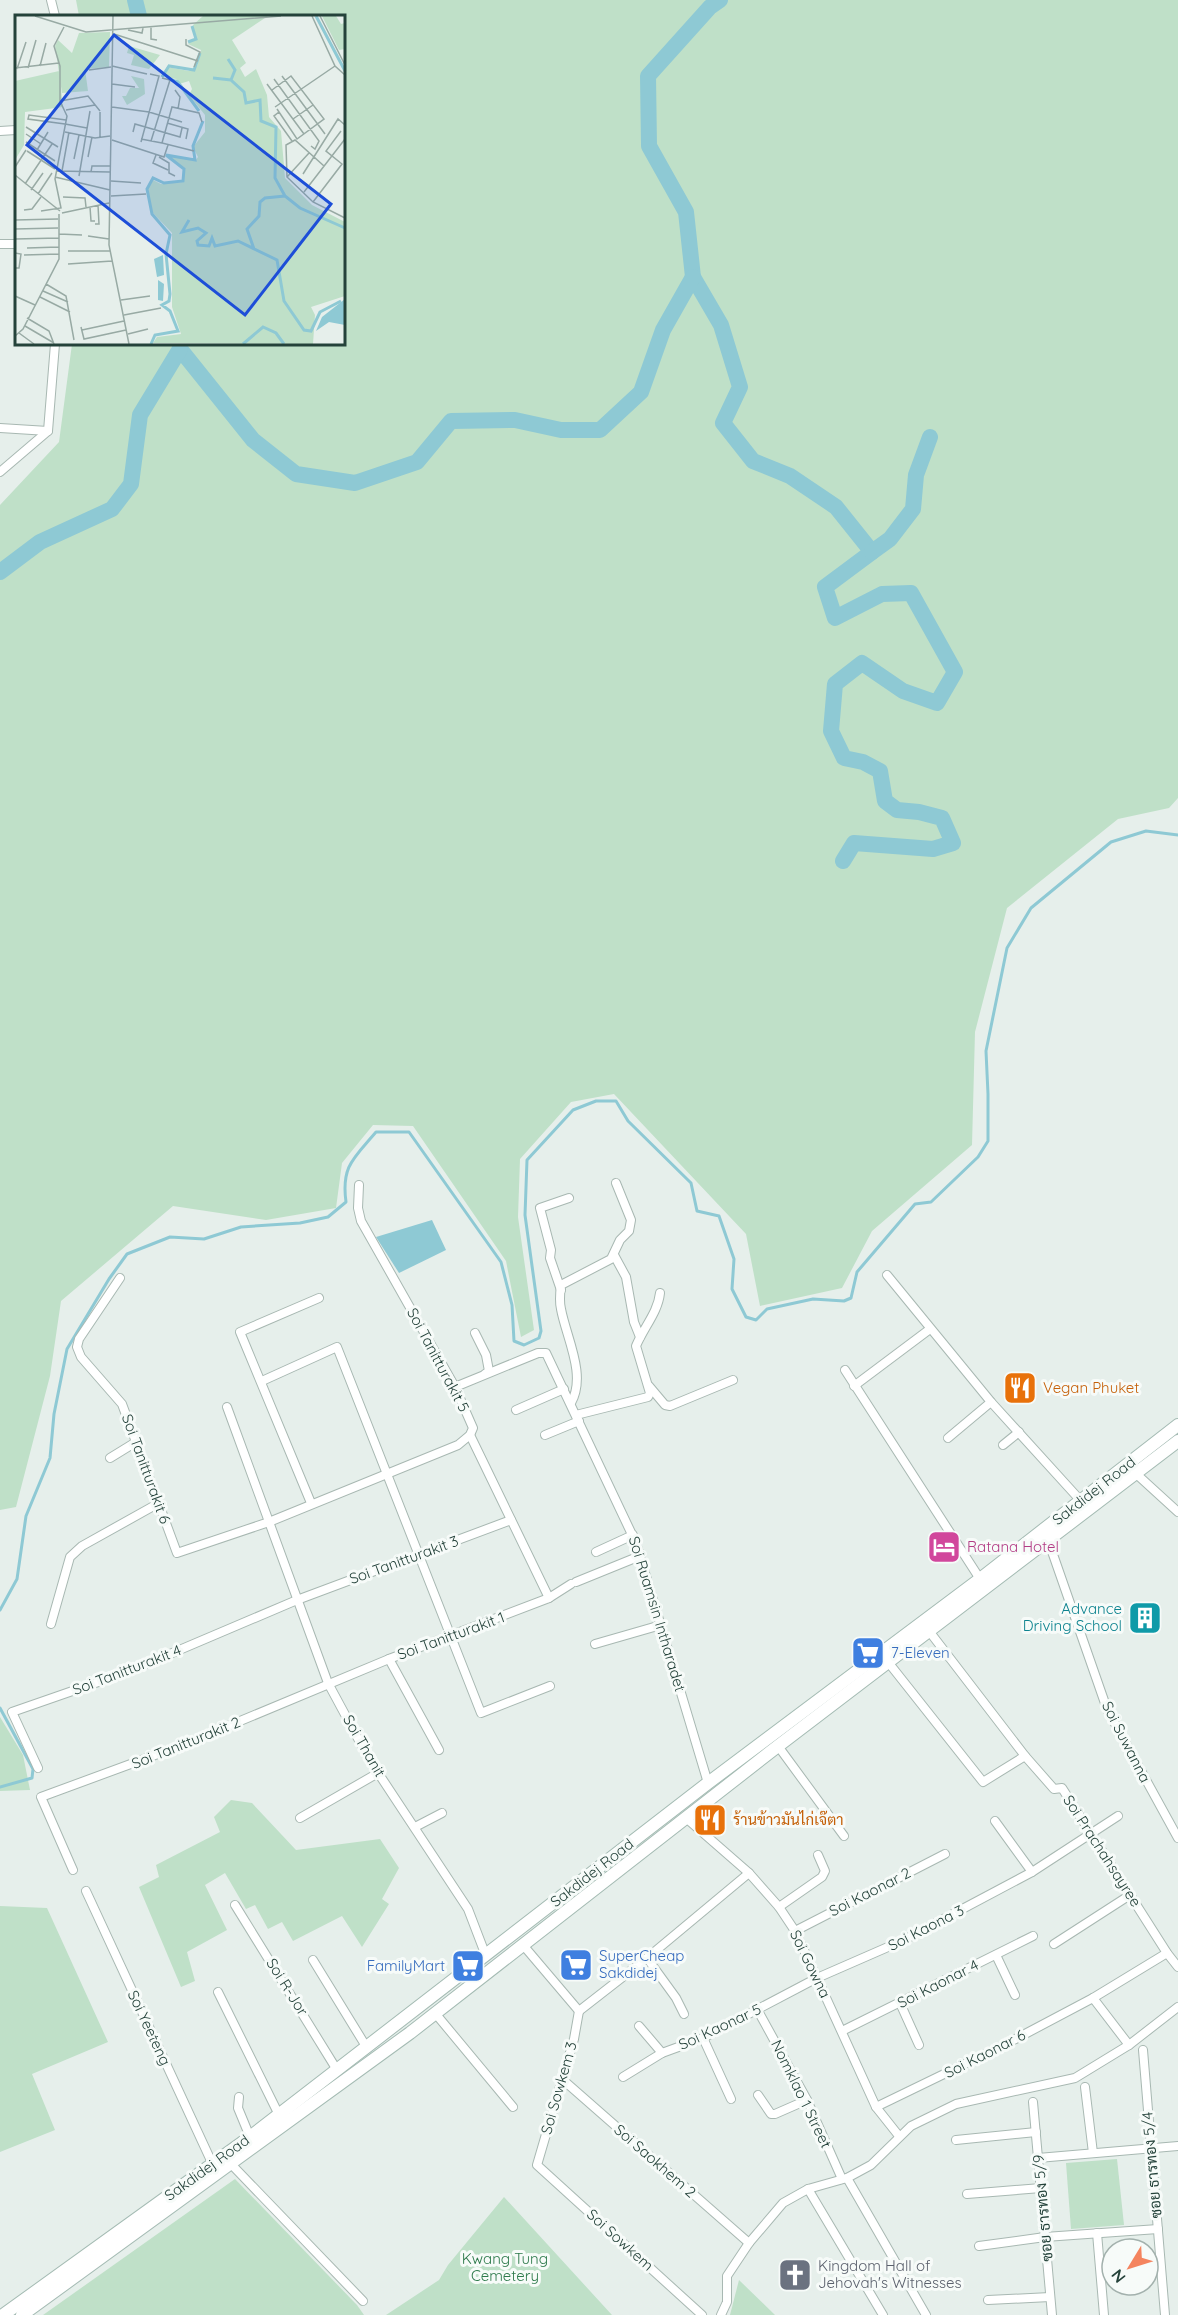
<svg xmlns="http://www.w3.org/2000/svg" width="1178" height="2315" font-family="Quicksand,Sarabun,sans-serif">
<rect width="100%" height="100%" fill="#e6efeb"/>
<g fill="#bfe0c8">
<path d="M76,0H1178V798L1169,808L1118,819L1007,908L975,1032L972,1145L872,1231L842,1288L760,1306L746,1234L614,1094L571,1102L520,1159L518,1217L534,1330L521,1337L506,1261L413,1126L373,1125L342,1163L336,1208L266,1220L173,1206L61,1301L50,1376L16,1507L0,1510V505L59,442L72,344H344V16H79Z"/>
<path d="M0,1717L23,1755L30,1790L0,1791Z"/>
<path d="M231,1800L252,1803L296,1850L380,1839L399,1868L382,1899L389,1904L362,1947L342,1916L293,1941L282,1922L268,1929L255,1905L246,1909L225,1873L205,1885L227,1930L187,1952L195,1981L181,1987L139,1887L159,1877L156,1865L220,1832L214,1817Z"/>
<path d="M0,1906L47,1908L108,2042L32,2074L55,2130L0,2152Z"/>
<path d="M1117,2159L1124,2225L1071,2229L1066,2163Z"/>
<path d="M235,2179L357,2305L364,2315H43Z"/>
<path d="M504,2197L612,2315H386L439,2280L448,2265Z"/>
<path d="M739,2280L775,2315H730Z"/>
</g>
<path fill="#8ec9d4" d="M432,1220L446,1250L399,1273L376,1237Z"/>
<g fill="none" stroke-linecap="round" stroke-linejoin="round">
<g stroke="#8ec9d4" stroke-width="3">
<path d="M0,1610L17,1579L26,1516L50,1458L54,1414L67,1349L109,1279L127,1254L170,1237L204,1239L241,1227L300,1223L328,1217L346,1202C341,1166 354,1158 376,1132H409L501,1262L512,1305L514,1341L524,1345L539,1338L541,1331L525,1215L527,1160L573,1110L596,1101H616L628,1121L691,1183L697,1211L719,1216L734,1259L732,1289L746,1317L756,1320L767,1309L813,1299L844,1301L851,1298L857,1272L915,1204L931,1202L978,1157L988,1141V1094L986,1051L1007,948L1031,908L1111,842L1146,831L1178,835"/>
<path d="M0,1708L33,1769L32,1778L0,1787"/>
</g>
<g stroke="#8ec9d4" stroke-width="16">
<path d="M135,0L139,16"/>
<path d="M720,0L710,7L648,76L649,146L686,212L693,277L721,325L740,387L723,423L753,461L790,476L836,507L872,552L825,587L835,618L882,594L911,593L955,672L937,703L903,691L862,663L835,684L831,731L844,758L863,762L880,771L885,801L897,810L919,812L942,818L953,843L933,849L854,843L843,861"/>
<path d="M180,349L253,440L296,474L355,483L417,462L451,421L515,420L561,430H600L641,392L663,330L693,277"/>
<path d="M872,552L890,539L913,509L916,475L930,437"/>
<path d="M0,572L40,542L112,509L131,484L140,415L180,349V344"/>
</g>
<defs>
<g id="street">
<path d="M51,0L55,16"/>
<path d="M0,131L16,130"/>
<path d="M0,244H16"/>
<path d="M0,428L48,431"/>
<path d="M0,472L48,431L55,344"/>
<path d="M614,1255L626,1277L634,1322L640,1337"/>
<path d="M887,1275L991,1402L1081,1501"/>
<path d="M120,1278L79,1339L77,1347L81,1357L122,1404L177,1553L269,1522L458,1445L470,1435L473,1428L455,1387L361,1221L358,1208L359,1185"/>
<path d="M561,1290L550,1258L551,1250L540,1208L569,1198"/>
<path d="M475,1333L486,1355L489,1371L485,1374"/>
<path d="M845,1370L980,1579"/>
<path d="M262,1381L337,1347L481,1713L550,1686"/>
<path d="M649,1386L665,1405L670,1406L733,1380"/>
<path d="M854,1386L930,1329"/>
<path d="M455,1387L538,1353H546L636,1543L708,1783"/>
<path d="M571,1403C587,1375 566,1337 561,1309C559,1301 560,1293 561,1285L611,1259L620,1240L629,1231L631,1220L616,1183"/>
<path d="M227,1407L328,1683L369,1759L468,1909L486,1956"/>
<path d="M516,1410L564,1389"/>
<path d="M576,1415L648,1397L650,1393L636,1346C644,1327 658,1312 660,1293"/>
<path d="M470,1435L549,1598"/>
<path d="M545,1435L579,1421"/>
<path d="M948,1438L991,1402"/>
<path d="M1003,1445L1019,1432"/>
<path d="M110,1458L136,1442"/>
<path d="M1132,1470L1178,1512"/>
<path d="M311,1503L240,1332L319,1298"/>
<path d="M1048,1540L1107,1709L1178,1838"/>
<path d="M596,1552L633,1535"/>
<path d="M576,1582L640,1556"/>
<path d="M51,1624L70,1557L82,1546L159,1503"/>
<path d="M929,1631L1025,1756L1054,1789L1062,1788L1167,1953L1178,1967"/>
<path d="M595,1644L661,1625"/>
<path d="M389,1659L439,1750"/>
<path d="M888,1662L983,1782L1025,1756"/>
<path d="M778,1746L844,1836"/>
<path d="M38,1768L12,1712L130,1671L297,1600L511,1520"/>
<path d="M300,1818L378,1773"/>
<path d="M686,1818L749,1873L779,1907L795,1931L817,1978L876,2107L899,2136"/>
<path d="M995,1821L1032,1872"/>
<path d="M415,1827L442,1813"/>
<path d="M73,1870L41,1797L185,1744L389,1659L549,1598L571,1584"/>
<path d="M86,1891L213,2165"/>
<path d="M235,1905L337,2070"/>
<path d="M779,1907L822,1877L825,1871L818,1855"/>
<path d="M795,1931L945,1854"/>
<path d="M1054,1944L1130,1895"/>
<path d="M523,1945L579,2011"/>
<path d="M996,1955L1015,1995"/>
<path d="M647,1958L676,1998L684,2014"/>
<path d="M313,1960L367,2048"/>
<path d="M218,1992L279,2115"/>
<path d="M1093,1998L1129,2045"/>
<path d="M900,2003L919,2045"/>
<path d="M757,2009L807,2100L842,2179"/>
<path d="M579,2011L574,2039L537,2165L702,2315"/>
<path d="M579,2011L647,1958L749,1873"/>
<path d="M435,2013L513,2107"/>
<path d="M639,2026L662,2053"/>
<path d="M842,2031L1033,1936"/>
<path d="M703,2038L731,2099"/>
<path d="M1143,2050L1165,2315"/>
<path d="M623,2077L662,2053L703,2038L817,1978L904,1940L1032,1872L1118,1816"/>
<path d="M562,2079L749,2243"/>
<path d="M1085,2087L1093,2153"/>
<path d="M758,2095L771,2114H775L807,2100"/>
<path d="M239,2097L238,2108L250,2137"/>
<path d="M1033,2102L1052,2315"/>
<path d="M876,2107L1008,2043L1093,1998L1167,1953"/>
<path d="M956,2140L1036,2132"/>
<path d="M1038,2158L1178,2146"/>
<path d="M231,2164L363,2301"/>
<path d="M847,2178L926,2315"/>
<path d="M808,2189L883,2315"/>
<path d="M967,2194L1041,2188"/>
<path d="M1097,2233L1104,2315"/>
<path d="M979,2246L1045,2237L1158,2229"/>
<path d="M988,2300L1050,2297"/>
<path d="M721,2315L727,2302V2276L749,2243L783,2203L808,2189L847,2178L871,2165L911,2126L956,2104L1075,2078L1129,2045L1178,2007"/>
</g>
<g id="secondary">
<path d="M3,2315L250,2137L708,1783L980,1579L1178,1425"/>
<path d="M22,2315L410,2033L778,1746L1178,1441"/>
</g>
</defs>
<use href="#street" stroke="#a8b8b2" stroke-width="10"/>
<use href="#secondary" stroke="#a4bbb3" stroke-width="14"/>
<use href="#street" stroke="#fff" stroke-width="8"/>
<use href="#secondary" stroke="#fff" stroke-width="12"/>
</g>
<defs>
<symbol id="restaurant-square" viewBox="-11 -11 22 22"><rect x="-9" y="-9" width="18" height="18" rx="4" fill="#e8710a" stroke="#f7fbf9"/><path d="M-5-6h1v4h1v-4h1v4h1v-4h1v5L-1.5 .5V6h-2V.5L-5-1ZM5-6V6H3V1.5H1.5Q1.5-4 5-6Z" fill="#fff"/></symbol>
<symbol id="hotel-square" viewBox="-11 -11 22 22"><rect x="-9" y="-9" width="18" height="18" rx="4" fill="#d1479c" stroke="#f7fbf9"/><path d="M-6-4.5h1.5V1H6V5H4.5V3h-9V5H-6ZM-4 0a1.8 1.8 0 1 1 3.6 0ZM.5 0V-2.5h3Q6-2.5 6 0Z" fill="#fff"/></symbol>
<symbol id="building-square" viewBox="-11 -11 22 22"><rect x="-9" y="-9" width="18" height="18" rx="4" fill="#0f9aa8" stroke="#f7fbf9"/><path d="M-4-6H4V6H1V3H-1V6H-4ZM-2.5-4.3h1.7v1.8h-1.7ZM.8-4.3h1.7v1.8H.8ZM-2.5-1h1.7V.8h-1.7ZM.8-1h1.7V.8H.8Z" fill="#fff"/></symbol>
<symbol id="supermarket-square" viewBox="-11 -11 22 22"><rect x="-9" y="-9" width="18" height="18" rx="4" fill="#3f7fe0" stroke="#f7fbf9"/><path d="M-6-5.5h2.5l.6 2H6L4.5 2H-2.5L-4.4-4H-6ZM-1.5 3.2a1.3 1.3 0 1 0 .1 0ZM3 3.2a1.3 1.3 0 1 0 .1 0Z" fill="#fff"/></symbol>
<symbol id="church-square" viewBox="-11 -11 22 22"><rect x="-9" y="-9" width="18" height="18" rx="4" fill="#6b7280" stroke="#f7fbf9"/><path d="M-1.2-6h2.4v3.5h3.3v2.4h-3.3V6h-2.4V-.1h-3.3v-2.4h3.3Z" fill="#fff"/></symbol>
</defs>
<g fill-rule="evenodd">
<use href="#restaurant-square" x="1001" y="1369" width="38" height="38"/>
<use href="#hotel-square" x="925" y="1528" width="38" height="38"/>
<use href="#building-square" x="1126" y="1599" width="38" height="38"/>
<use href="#supermarket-square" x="849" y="1634" width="38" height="38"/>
<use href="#restaurant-square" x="691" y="1801" width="38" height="38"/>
<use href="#supermarket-square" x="557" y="1946" width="38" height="38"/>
<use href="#supermarket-square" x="449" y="1947" width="38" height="38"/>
<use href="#church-square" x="776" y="2256" width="38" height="38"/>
</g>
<g text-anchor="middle" stroke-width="6" stroke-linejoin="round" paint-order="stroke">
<g font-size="15" fill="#24423a" stroke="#f7fbf9">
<text transform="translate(438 1360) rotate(62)" y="5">Soi Tanitturakit 5</text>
<text transform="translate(146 1469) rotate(70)" y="5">Soi Tanitturakit 6</text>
<text transform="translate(1094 1491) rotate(-38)" y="5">Sakdidej Road</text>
<text transform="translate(404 1560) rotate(-20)" y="5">Soi Tanitturakit 3</text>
<text transform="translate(657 1614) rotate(73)" y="5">Soi Ruamsin Intharadet</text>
<text transform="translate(451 1636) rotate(-20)" y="5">Soi Tanitturakit 1</text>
<text transform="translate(127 1670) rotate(-21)" y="5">Soi Tanitturakit 4</text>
<text transform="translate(1126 1742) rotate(63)" y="5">Soi Suwanna</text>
<text transform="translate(186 1743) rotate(-22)" y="5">Soi Tanitturakit 2</text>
<text transform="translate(364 1746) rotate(60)" y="5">Soi Thanit</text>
<text transform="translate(1102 1851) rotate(57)" y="5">Soi Prachahsayree</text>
<text transform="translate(592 1873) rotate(-38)" y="5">Sakdidej Road</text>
<text transform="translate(870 1892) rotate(-27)" y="5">Soi Kaonar 2</text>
<text transform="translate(926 1928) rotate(-27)" y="5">Soi Kaona 3</text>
<text transform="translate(810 1964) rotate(64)" y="5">Soi Gowna</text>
<text transform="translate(938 1984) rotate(-27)" y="5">Soi Kaonar 4</text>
<text transform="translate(287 1987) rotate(58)" y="5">Soi R-Jor</text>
<text transform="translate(720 2027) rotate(-25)" y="5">Soi Kaonar 5</text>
<text transform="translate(149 2028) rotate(65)" y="5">Soi Yeeteng</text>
<text transform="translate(985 2054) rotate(-27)" y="5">Soi Kaonar 6</text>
<text transform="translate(559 2088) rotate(-74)" y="5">Soi Sowkem 3</text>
<text transform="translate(801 2094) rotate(64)" y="5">Nomklao 1 Street</text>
<text transform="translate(655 2161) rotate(41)" y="5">Soi Saokhem 2</text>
<text transform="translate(1152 2165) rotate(-95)" y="5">ซอย ธารทอง 5/4</text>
<text transform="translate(207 2168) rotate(-36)" y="5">Sakdidej Road</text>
<text transform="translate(1043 2208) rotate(-95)" y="5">ซอย ธารทอง 5/9</text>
<text transform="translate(620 2240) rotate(42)" y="5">Soi Sowkem</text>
</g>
<g font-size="15" fill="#c56008" stroke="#f7fbf9" text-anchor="start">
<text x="1043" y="1393">Vegan Phuket</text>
<text x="733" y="1825">ร้านข้าวมันไก่เจ๊ตา</text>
</g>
<g font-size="15" fill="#b23c85" stroke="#f7fbf9" text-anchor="start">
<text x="967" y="1552">Ratana Hotel</text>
</g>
<g font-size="15" fill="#0d838f" stroke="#f7fbf9" text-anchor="end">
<text x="1122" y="1614">Advance<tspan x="1122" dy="17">Driving School</tspan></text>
</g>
<g font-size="15" fill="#366cbe" stroke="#f7fbf9" text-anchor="start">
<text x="891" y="1658">7-Eleven</text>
<text x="599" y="1961">SuperCheap<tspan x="599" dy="17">Sakdidej</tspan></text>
<text x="445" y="1971" text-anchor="end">FamilyMart</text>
</g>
<g font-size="15" fill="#2d7a4b" stroke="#f7fbf9">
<text x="505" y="2264">Kwang Tung<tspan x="505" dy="17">Cemetery</tspan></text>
</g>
<g font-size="15" fill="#5b616d" stroke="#f7fbf9" text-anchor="start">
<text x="818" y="2271">Kingdom Hall of<tspan x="818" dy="17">Jehovah's Witnesses</tspan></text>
</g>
</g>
<g transform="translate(15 15)">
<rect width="330" height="330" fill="#e6efeb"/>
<path d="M188,1H253L217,25L231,48L225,53L230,62L241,54L252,80L254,102L266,116L270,163L297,190L330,207V281L296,292L300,300L298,329L138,328L142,322L166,319L157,292V218L137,197L133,174L138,165L146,169L168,167L169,153L152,140L180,146L183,142L178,132L190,117V100L174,80L177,74L174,66L164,69L161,64L146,61L152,52L174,56L182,51L186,35L173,29L180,23L178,10ZM307,1H321L326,9L330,8V34L324,35ZM95,17L94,52L70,54L73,76L47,78L40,31L43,25L57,38L64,18ZM114,31L145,40L134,54L116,50L119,40L112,38ZM44,56L48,92L10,97L9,130L0,145V66ZM116,61L129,64L130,79L112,90L107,81H111L115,73H124Z" fill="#bfe0c8"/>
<path d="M148,240L149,260L142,262L139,244ZM143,265L149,269L148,286L143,285ZM330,284V310L314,307L301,316L307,302Z" fill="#8ec9d4"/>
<path fill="none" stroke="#8ec9d4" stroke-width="3" d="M301,1L330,56M173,27L181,24L177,11M213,44L220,55L216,65L229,77L231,88L245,85L246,106L261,112L260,163L270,181L285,193L330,213M147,62L154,51L179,55L185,38M198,63L216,65M154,64L163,67L184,96M174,205L167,217L183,213L191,218L182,226L183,230L194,231L197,223L200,231L223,226L262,245L269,286L289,315L296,316L305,297L326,286M239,234L232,214L244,201L245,187L250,183L270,181M136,329L140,320L163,316L155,296L147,290L154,286L155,279L151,239L155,220L137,199L132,174L138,163L149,168L168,166L169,154L151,140L180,145L178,131L188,106M228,329L248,312L261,318L269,329"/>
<path fill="none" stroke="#98aaa4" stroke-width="1.5" d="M20,1L71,17L266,1M98,1L94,230L114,329M297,1L320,51L330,60M305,1L330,50M136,11V24L142,25M113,15L127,18L128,13M99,19L183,46M171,24V30L185,37L179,52M25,51L31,28M97,51L132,59M0,53L44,48M13,53L21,25M2,54L11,27M74,55L96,52M267,61L310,119M259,64L304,126L300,134L296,131M97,69L120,72M252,69L289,119M160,75L165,82L163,94M257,75L276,61L309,104L282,124L262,94M45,86L73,81L85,96M97,92L134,97L167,107M260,92L320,51M51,95L80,90M85,97V122M264,97L259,101L277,126M278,104L298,90M152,108L173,114L171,124M50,109L13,104L14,100L51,105M50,109L72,113M11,112L43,132M50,117L80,123L95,121M118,117L120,109L165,122L167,113M11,119L26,129M126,124L147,128M97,125L149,142L153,130M136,126L155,65L147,63M11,127L40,146M126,127L144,61L135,59M22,135L33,117M12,136L40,154M179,136L147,128L157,92L184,98L187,107M141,140L138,148L153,155M73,142L77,122M144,142L154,148V158L160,161M59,144L64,120M309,151L280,125L271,130L272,162L298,187L330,203M0,152L11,135M41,156L95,157M47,156L54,117M76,157L77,151H95M288,159L323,104L330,110M0,160L45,196M64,161L75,96M40,162L95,175M272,162L294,138M96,166L126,168M10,169L37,129M16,175L28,158M289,177L330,124M23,179L37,158M96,181L131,179M48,182L70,183L71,192M298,187L327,149L311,136L326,116M75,192L76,206H80M9,195L17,194L26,182M26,196L46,193L40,164L52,101L45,86V51L39,31L49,12M47,198L94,188M0,205L43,204M80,209H84L83,190M0,214L43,213M44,219L67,220M73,221L94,224M0,224L44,223M12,233L44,232M53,236H95M0,238L6,239L4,253H0M9,240L44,239M53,249L97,246M31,269L51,281L59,325M28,276L53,287M0,281L20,290M25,282L55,297M106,285L135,281M109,300L146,293M12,303L34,316L39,329M10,311L39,328M66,312L69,324L111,315M67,315L109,306M4,318L19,329M113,319L133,314M0,321L8,314L44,244V199"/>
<path fill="#1d4ed8" fill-opacity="0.15" stroke="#1d4ed8" stroke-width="3" d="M99,20L316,189L230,300L12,130Z"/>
<rect width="330" height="330" fill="none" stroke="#24423a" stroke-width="3"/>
</g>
<g transform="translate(1130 2267) rotate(232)"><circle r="28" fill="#f7fbf9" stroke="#a3b1ad" stroke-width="1.5"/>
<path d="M0-4.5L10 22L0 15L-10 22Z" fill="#f4845f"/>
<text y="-9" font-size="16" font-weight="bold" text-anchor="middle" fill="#24423a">N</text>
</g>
</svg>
